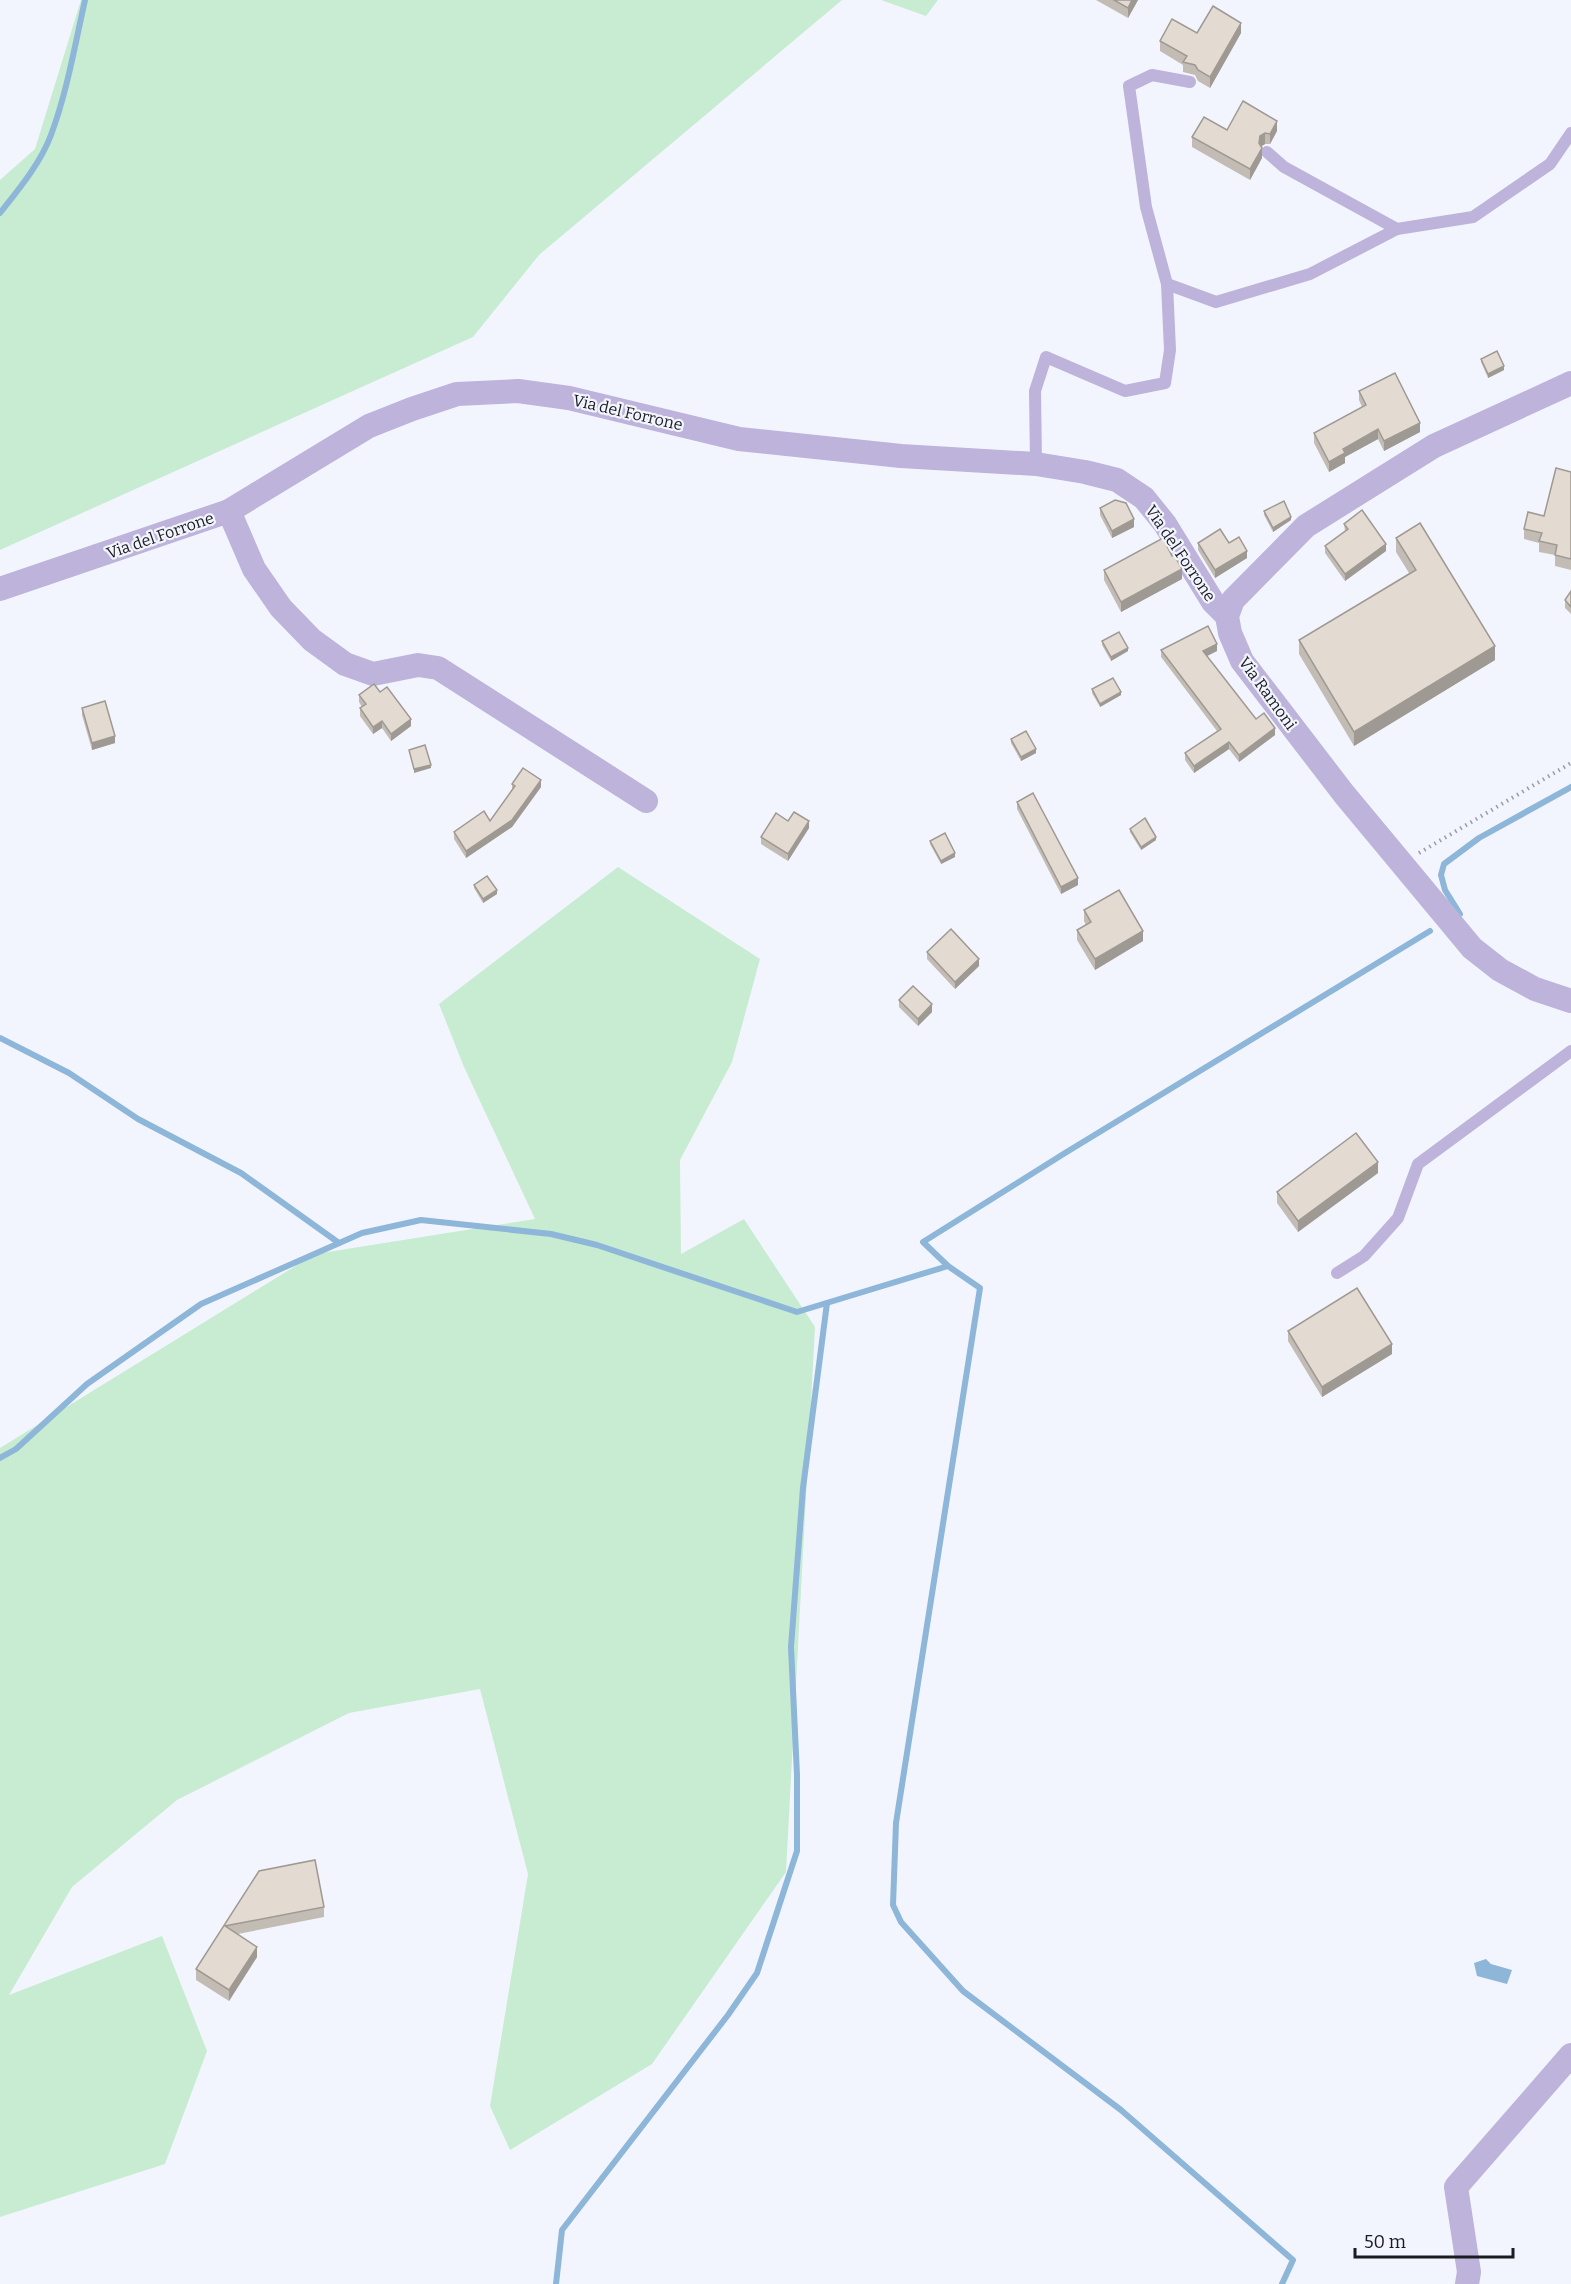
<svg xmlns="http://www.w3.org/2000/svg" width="1571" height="2284" font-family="Bitter,serif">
<rect width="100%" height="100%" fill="#f3f5fe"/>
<g fill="#c7ecd1">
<path d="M81,0H842L539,255L473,337L0,550V180L35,149Z"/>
<path d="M881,0H938L926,16Z"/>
<path d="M618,867L760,959L732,1062L680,1160L681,1254L744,1219L815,1327L786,1872L652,2064L510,2150L490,2106L528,1874L480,1689L349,1713L177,1800L72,1887L9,1995L162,1936L207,2051L165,2164L0,2217V1448L315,1254L535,1219L464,1067L439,1004Z"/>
</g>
<path fill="#8db6d9" d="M1486,1959L1491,1964L1512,1970L1507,1984L1477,1976L1474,1963Z"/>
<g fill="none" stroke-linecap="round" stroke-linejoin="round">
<g stroke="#8db6d9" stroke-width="6">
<path d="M0,213C19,189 40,164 51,135C67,92 75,45 85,0"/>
<path d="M1460,914L1445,890L1441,875L1444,864L1479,838L1571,787"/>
<path d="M0,1038L69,1073L138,1119L241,1173L339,1243"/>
<path d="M0,1458L16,1449L87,1384L201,1304L362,1233L421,1220L551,1234L597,1245L797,1312L948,1266"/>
<path d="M556,2284L562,2230L728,2015L757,1973L797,1851V1775L791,1647L803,1488L827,1303"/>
<path d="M1282,2284L1293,2260L1121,2110L963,1991L901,1922L893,1905L896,1823L980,1288L948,1266L923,1242L1065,1153L1430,931"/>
</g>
<path stroke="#9a9ca3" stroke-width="4" stroke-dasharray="1.5 4.5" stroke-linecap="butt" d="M1419,853L1571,763"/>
<g stroke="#bdb3db" stroke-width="12">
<path d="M1267,152L1284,167L1397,229L1473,217L1550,164L1571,133"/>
<path d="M1167,284L1216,302L1310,274L1397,229"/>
<path d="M1036,464L1035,391L1046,357L1125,391L1165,383L1170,350L1167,284L1146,207L1129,86L1152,75L1190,82"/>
<path d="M1337,1273L1364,1256L1398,1218L1418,1164L1571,1051"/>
</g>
<g stroke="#bdb3db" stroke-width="24">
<path d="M1571,383L1434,446L1306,526L1233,600L1227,616L1230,633L1242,661L1344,794L1472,948L1500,970L1535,989L1571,1001"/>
<path d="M229,511L254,569L281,608L312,640L345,664L373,674L418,665L438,668L646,801"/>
<path d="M0,589L229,511L369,426L412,409L457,394L518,391L569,398L739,439L901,456L1036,464L1085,472L1117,480L1144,498L1165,524L1213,602L1227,616"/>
<path d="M1467,2284L1469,2272L1456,2187L1571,2055"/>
</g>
</g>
<g fill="#c3bcb5">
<path d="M1096,0H1138L1128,18Z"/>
<path d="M1197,33H1241L1210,88L1198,81L1195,75L1183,72V65L1160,51V41Z"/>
<path d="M1227,130L1277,131L1270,144H1265L1261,147L1262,158L1250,180L1192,147V137Z"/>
<path d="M1481,359L1504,370L1488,378L1481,362Z"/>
<path d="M1359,391L1420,432L1384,451L1378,439L1345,457V463L1329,472L1314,443V433L1362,407L1359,400Z"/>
<path d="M1571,472V570L1555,566V555L1539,552V543L1524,539V529L1544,516Z"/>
<path d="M1100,508L1134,527L1112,538L1100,515Z"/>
<path d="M1264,511L1291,520L1273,532L1264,515Z"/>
<path d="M1344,524L1386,551L1345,581L1325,553V546L1345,531Z"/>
<path d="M1396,538L1495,660L1354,746L1299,654V640L1409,573L1396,552Z"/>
<path d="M1198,543H1229L1247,558L1215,578L1198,550Z"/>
<path d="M1172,556L1182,579L1121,612L1104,580V570Z"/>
<path d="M1571,591V614L1565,608V600Z"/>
<path d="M1102,641L1128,651L1111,661L1102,645Z"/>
<path d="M1161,650L1217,651L1207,656L1256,719L1275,735L1239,762L1229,749L1194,773L1185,760V753L1217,731L1161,657Z"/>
<path d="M1092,689L1121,695L1100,707L1092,693Z"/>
<path d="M380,692L411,726L391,741L382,728L373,734L360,716V708L362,707L359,702V695Z"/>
<path d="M82,708L115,743L92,750L82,715Z"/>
<path d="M1011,739L1036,753L1021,761L1011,743Z"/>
<path d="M512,784L541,787L512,827L466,858L454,839V832L490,821L512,789Z"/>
<path d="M1017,802L1078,885L1061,894L1017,809Z"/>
<path d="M788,821L809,828L788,861L761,844V837Z"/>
<path d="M1130,829L1156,840L1141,850L1130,832Z"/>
<path d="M930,841L955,857L941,864L930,844Z"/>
<path d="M474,885L497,894L483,903L474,888Z"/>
<path d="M1084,910L1143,941L1095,970L1077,940V930L1086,925L1084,921Z"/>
<path d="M927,952L979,966L955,989L927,959Z"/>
<path d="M899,1000L932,1012L918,1026L899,1007Z"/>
<path d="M1378,1173L1298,1232L1277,1203V1192Z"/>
<path d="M1288,1331L1392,1354L1322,1397L1288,1341Z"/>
<path d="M259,1871L324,1907V1917L238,1934L257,1957L229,2001L196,1980V1969Z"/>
</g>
<g fill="#9f9993">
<path d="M1132,0H1138L1128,18V8Z"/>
<path d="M1241,23V33L1210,88V77Z"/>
<path d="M1277,121V131L1270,144V134Z"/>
<path d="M1265,133V144L1260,147L1262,148V158L1250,180V169L1259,143L1260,136Z"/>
<path d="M1504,366V370L1488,378V374Z"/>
<path d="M1420,423V432L1384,451V441Z"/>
<path d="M1378,429V439L1345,457V463L1329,472V462L1343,449Z"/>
<path d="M1291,517V520L1273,532V528Z"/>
<path d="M1134,519V527L1112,538V531Z"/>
<path d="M1386,544V551L1345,581V574Z"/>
<path d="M1247,551V558L1215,578V570Z"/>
<path d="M1182,569V579L1121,612V602Z"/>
<path d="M1217,644V651L1203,658V651Z"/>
<path d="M1495,646V660L1354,746V732Z"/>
<path d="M1128,648V651L1111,661V657Z"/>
<path d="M1121,692V695L1100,707V704Z"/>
<path d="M411,719V726L391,741V734Z"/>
<path d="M382,721V728L373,734V727Z"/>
<path d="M1275,728V735L1239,762V755Z"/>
<path d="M115,736V743L92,750V743Z"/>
<path d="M1229,742V749L1194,773V766Z"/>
<path d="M1036,749V753L1021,761V757Z"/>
<path d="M431,765V768L414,773V769Z"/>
<path d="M541,780V787L512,827L466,858V851Z"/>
<path d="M809,821V828L788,861V854Z"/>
<path d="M1156,837V840L1141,850V847Z"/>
<path d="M955,853V857L941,864V861Z"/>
<path d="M1078,878V885L1061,894V887Z"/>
<path d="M497,890V894L483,903V899Z"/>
<path d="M1143,931V941L1095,970V959Z"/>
<path d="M979,959V966L955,989V982Z"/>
<path d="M932,1004V1012L918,1026V1019Z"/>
<path d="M1378,1162V1173L1298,1232V1221Z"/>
<path d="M1392,1344V1354L1322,1397V1387Z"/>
<path d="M257,1947V1957L229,2001V1990Z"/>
</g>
<g fill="#e3dbd2" stroke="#9f9993" stroke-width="1.5">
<path d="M1114,0H1132L1128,8Z"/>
<path d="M1213,6L1241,23L1210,77L1198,70L1195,65L1183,62L1187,56L1160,41L1172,19L1197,33Z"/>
<path d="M1243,101L1277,121L1270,134L1265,133L1260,136L1259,143L1262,148L1250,169L1192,137L1204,117L1227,130Z"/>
<path d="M1497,351L1504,366L1488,374L1481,359Z"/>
<path d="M1395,373L1420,423L1384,441L1378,429L1343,449L1345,453L1329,462L1314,433L1366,405L1359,391Z"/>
<path d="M1556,468L1571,472V559L1555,555L1557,545L1539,541L1542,533L1524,529L1528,512L1544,516Z"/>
<path d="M1115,500L1126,503L1134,519L1112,531L1100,508Z"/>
<path d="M1284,501L1291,517L1273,528L1264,511Z"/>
<path d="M1362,510L1386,544L1345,574L1325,546L1348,529L1344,524Z"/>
<path d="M1420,523L1495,646L1354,732L1299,640L1416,570L1396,538Z"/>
<path d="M1220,529L1229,543L1239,537L1247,551L1215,570L1198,543Z"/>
<path d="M1163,538L1172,556L1174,555L1182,569L1121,602L1104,570Z"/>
<path d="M1571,591V607L1565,600Z"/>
<path d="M1208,626L1217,644L1203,651L1256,719L1264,713L1275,728L1239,755L1229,742L1194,766L1185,753L1221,729L1161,650Z"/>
<path d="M1119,632L1128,648L1111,657L1102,641Z"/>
<path d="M1113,678L1121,692L1100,704L1092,689Z"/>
<path d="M374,684L380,692L387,687L411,719L391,734L382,721L373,727L360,708L366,704L359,695Z"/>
<path d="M105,701L115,736L92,743L82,708Z"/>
<path d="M1026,731L1036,749L1021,757L1011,739Z"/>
<path d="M425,745L431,765L414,769L409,750Z"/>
<path d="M523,768L541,780L512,820L466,851L454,832L484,811L490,821L515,786L512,784Z"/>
<path d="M1033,793L1078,878L1061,887L1017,802Z"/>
<path d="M794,812L809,821L788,854L761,837L776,813L788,821Z"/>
<path d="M1145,818L1156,837L1141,847L1130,829Z"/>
<path d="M945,833L955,853L941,861L930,841Z"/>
<path d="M487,876L497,890L483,899L474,885Z"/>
<path d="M1119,890L1143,931L1095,959L1077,930L1091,922L1084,910Z"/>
<path d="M951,929L979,959L955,982L927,952Z"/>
<path d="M913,986L932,1004L918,1019L899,1000Z"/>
<path d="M1356,1133L1378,1162L1298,1221L1277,1192Z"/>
<path d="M1357,1288L1392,1344L1322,1387L1288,1331Z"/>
<path d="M315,1860L324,1907L225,1926L257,1947L229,1990L196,1969L259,1871Z"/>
</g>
<g text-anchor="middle" stroke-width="4.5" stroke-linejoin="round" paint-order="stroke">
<g font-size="16" fill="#1b1c20" stroke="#f3f5fe">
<text transform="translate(628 412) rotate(13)" y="6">Via del Forrone</text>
<text transform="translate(160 535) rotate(-19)" y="6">Via del Forrone</text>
<text transform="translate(1181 553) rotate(56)" y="6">Via del Forrone</text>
<text transform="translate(1268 693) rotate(54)" y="6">Via Ramoni</text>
</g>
</g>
<path d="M1355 2248v9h158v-9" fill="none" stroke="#1b1c20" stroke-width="3"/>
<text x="1364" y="2248" font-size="18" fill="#1b1c20" stroke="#f3f5fe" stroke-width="4.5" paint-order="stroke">50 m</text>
</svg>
